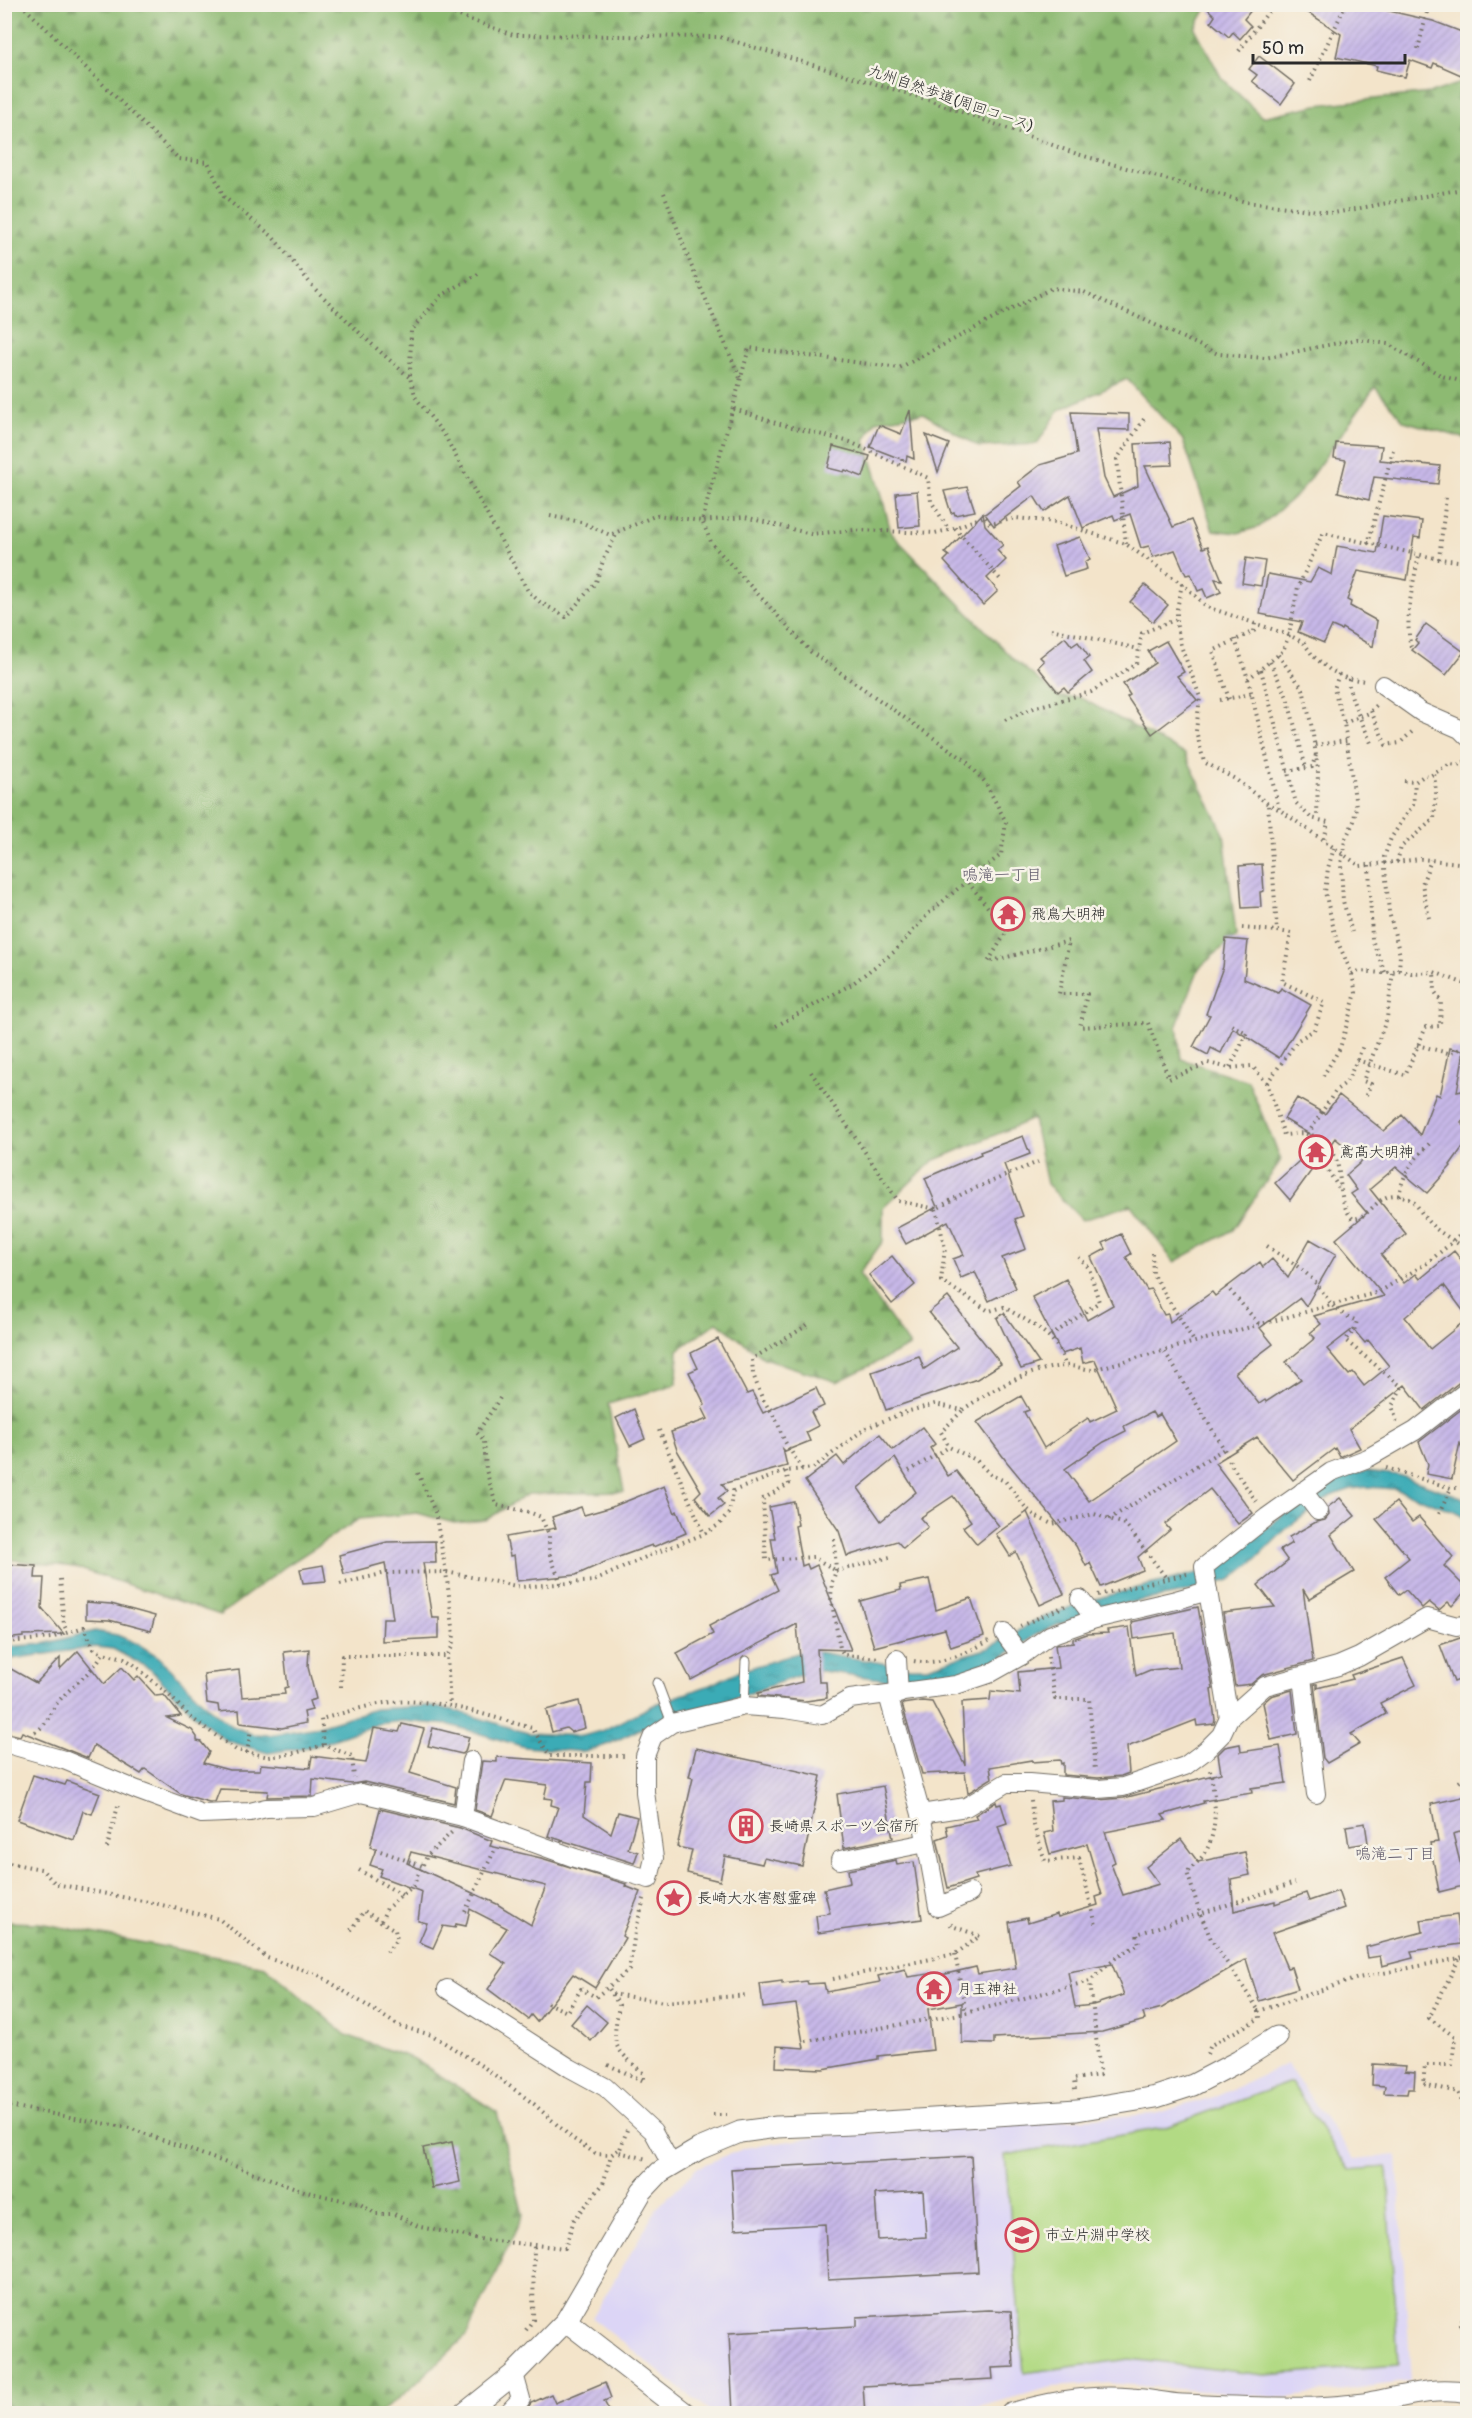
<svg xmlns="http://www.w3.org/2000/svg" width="1472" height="2418" font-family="Pangolin,'Klee One',sans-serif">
<defs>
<pattern id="forest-firs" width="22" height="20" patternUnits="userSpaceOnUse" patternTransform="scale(1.5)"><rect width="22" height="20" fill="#8dba72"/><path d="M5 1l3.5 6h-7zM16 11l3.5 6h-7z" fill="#73975e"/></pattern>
<pattern id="water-ripples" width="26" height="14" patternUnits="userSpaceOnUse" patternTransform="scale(1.5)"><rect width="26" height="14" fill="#3aabb6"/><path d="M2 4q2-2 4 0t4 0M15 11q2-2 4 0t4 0" fill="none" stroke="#318b94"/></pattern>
<pattern id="building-hatch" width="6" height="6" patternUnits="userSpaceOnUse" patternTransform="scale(1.5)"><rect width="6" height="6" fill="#c7b8e8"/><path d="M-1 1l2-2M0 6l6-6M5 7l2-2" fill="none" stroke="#ab9ec7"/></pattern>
</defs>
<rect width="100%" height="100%" fill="#f7f3e8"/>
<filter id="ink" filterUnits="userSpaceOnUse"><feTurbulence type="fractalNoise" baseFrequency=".0167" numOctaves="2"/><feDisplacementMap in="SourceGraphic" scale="12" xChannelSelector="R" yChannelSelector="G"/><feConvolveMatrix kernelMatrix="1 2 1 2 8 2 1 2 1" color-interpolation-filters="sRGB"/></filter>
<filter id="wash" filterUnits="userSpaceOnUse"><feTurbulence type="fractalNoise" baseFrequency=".008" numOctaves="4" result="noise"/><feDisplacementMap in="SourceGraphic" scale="24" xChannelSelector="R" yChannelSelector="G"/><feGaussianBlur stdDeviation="1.35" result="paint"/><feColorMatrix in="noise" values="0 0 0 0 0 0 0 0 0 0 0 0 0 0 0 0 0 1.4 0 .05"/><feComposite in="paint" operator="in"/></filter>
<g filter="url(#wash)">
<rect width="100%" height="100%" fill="#f3e4ca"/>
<path fill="#dcd5f6" d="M1287,2064L1354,2159L1397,2155L1411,2381L1284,2398L1109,2383L1052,2387L956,2413H711L592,2318L657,2208L698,2167L745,2148L823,2136L1154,2114L1217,2096Z"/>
<path fill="#b2da84" stroke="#6e8258" stroke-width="1.5" d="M1291,2082L1349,2170L1387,2167L1398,2365L1264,2375L1130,2359L1024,2373L1005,2155L1163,2128Z"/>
<g fill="url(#forest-firs)" stroke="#5c724e" stroke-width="1.5">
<path d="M5,5H1208L1195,28L1221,77L1262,117L1317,105L1431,93L1467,81V439L1404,421L1375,387L1300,492L1259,527L1238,533L1213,530L1183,440L1127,379L1059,410L1037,444L979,447L923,413L876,421L865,440L880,488L891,533L1013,659L1059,697H1079L1185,754L1224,834L1236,936L1199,968L1177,1025L1181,1059L1248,1081L1281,1160L1233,1230L1174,1262L1131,1205L1082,1220L1047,1184L1033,1119L933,1161L883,1208V1241L859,1274L910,1346L837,1382L764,1358L717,1322L678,1350L677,1384L608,1404L624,1492L528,1494L486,1520L454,1523L417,1513L359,1519L286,1566L220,1615L74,1567L5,1559Z"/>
<path d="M5,1922L39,1923L265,1966L346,2035L414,2059L497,2112L523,2215L466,2336L408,2391L379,2413L5,2414Z"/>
</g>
<path fill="url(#water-ripples)" stroke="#326b70" stroke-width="1.5" d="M1367,1471L1398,1475L1464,1498L1467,1501V1520L1457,1512L1395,1489L1367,1487L1351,1489L1331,1496L1286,1529L1252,1563L1230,1580L1179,1594L1116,1605L1079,1616L1039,1633L995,1662L929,1682H904L814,1670L736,1698L661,1719L609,1744L585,1752L525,1747L450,1725L402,1721L378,1724L315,1746L268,1753L225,1740L198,1718L150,1669L113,1649L96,1647L5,1660V1647L43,1644L95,1631L117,1635L138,1644L159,1657L208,1707L232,1726L252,1734L269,1735L312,1728L375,1709L426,1706L453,1710L528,1733L583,1736L604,1730L656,1704L710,1685L737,1672L807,1650L905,1667H927L989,1648L1034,1621L1076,1605L1113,1594L1222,1567L1237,1551L1324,1483L1347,1475Z"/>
<g id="blocks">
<g fill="url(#building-hatch)" fill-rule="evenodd">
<path d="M1203,4H1256L1244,19L1251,26L1240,39L1233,32L1229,37L1211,22L1215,16Z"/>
<path d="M1295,4H1359L1433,21L1467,34V70L1464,68L1461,75L1434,63L1432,68L1410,60L1405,77L1376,70L1377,66L1336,57L1341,34Z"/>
<path d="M1259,56L1295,84L1281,104L1252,81L1257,75L1249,69Z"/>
<path d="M910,410L914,459L907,456L906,461L870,447L879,425L901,434Z"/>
<path d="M1071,412L1129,414V430L1096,429L1104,478L1113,497L1138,486L1135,444L1170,442L1172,465L1145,466L1173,527L1191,520L1203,548L1208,546L1222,580L1215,579L1221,592L1207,598L1203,589L1198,591L1191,574L1186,575L1175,550L1153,557L1149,546L1141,548L1130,514L1115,520L1113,515L1083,528L1070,495L1044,512L1034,496L994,526L985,514L1021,486L1018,482L1040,465L1077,454Z"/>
<path d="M926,435L949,444L938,472Z"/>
<path d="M1336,443L1382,446L1380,460L1440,466L1438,484L1374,477L1369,500L1338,492L1346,460L1334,458Z"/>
<path d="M833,446L870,456L863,477L845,470L844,472L828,468Z"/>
<path d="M967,487L975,511L955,515L954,512L951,513L944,491Z"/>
<path d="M917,491L920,526L899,528L896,493Z"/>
<path d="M983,513L985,525L1003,545L997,550L1006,560L987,578L998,591L983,605L944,561L949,556L945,553Z"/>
<path d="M1383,516L1422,521L1420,538L1414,537L1407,580L1358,571L1347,600L1351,602L1350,606L1377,621L1373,647L1342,628L1341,630L1332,626L1324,643L1298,632L1302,622L1260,614L1268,574L1310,582L1318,568L1332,575L1337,546L1377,553Z"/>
<path d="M1080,537L1090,559L1085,562L1087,569L1064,576L1054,546Z"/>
<path d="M1246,558L1265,561L1261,586L1242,583Z"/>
<path d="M1145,585L1168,605L1153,622L1130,602Z"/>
<path d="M1426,624L1464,652L1446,675L1412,650L1418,643L1415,640Z"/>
<path d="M1065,637L1072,646L1078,642L1089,657L1084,661L1092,672L1068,692L1064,687L1058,692L1038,667L1044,661L1040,657Z"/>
<path d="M1166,641L1184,672L1177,676L1197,700L1152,734L1127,697L1130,695L1123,684L1155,663L1148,651Z"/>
<path d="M1262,864L1264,891L1260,892L1261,907L1242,908L1239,866Z"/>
<path d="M1226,939L1248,941L1244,979L1278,993L1281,988L1311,1005L1279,1058L1233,1028L1221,1053L1211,1048L1208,1055L1193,1047L1210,1015L1206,1014L1223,967Z"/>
<path d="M1450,1048L1464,1051L1457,1092L1467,1090V1114L1461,1123L1467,1128V1141L1450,1165L1451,1166L1427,1193L1396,1167L1370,1189L1406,1234L1381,1255L1404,1283L1416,1274L1420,1279L1454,1251L1467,1267V1316L1444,1285L1405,1317L1430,1349L1467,1319V1379L1461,1381L1424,1410L1405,1385L1349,1429L1360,1448L1340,1457L1335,1448L1293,1480L1257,1437L1215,1463L1253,1513L1238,1524L1210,1489L1165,1524L1170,1530L1138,1557L1143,1570L1101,1587L1090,1563L1086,1566L1076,1546L1007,1462L977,1422L1021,1396L1029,1410L1024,1412L1044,1448L1088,1418L1090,1422L1117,1409L1095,1360L1083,1363L1080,1348L1062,1354L1032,1297L1066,1279L1087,1320L1113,1305L1091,1257L1106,1249L1103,1243L1121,1234L1131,1254L1126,1257L1147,1290L1151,1289L1164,1315L1168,1314L1170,1322L1212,1292L1215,1296L1260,1262L1263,1267L1272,1259L1288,1278L1310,1239L1336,1254L1306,1306L1300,1298L1260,1328L1273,1344L1235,1373L1259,1404L1265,1400L1266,1402L1301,1379L1286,1362L1315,1338L1310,1333L1321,1324L1314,1316L1384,1296L1336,1239L1367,1213L1351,1194L1357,1190L1346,1175L1360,1163L1362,1160L1358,1157L1362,1151L1357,1156L1335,1138L1290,1200L1275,1183L1321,1141L1284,1119L1297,1098L1325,1114L1339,1095L1384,1131L1402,1115L1420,1135L1436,1094L1440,1096ZM1353,1329L1365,1343L1368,1340L1389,1366L1364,1386L1353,1372L1349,1375L1327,1349ZM1152,1412L1155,1417L1160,1414L1176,1441L1089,1501L1065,1469L1104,1442L1126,1431L1124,1426Z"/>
<path d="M1023,1136L1030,1154L1004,1164L1023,1216L1015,1219L1026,1249L1002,1258L1016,1288L989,1301L975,1272L961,1278L953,1259L964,1255L948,1221L906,1244L897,1228L937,1207L925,1178L981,1154L980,1152Z"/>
<path d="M892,1256L915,1285L892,1304L869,1275Z"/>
<path d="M948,1297L1001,1364L977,1379L886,1410L872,1372L919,1356L924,1369L957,1347L929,1312Z"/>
<path d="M1004,1313L1039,1363L1021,1369L997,1318Z"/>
<path d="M718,1339L747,1394L752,1392L763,1413L816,1388L824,1406L811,1412L818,1426L806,1432L810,1441L785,1451L783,1449L787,1466L722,1484L727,1491L718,1498L724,1505L710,1516L695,1497L701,1491L677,1450L671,1432L708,1419L702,1407L705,1405L689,1372L698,1368L691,1353Z"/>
<path d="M1467,1405V1460L1460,1443L1452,1479L1426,1474L1428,1464L1419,1442Z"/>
<path d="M634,1409L645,1439L630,1446L616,1418Z"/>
<path d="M922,1427L935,1444L930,1448L948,1476L956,1471L999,1526L977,1544L963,1527L971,1521L953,1496L920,1518L928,1527L903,1548L897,1541L847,1556L839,1531L805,1481L837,1456L844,1465L880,1434L893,1450ZM895,1458L916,1492L881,1521L858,1488Z"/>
<path d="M664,1486L675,1513L677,1511L686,1533L653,1547L652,1545L605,1562L576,1575L517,1581L514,1555L510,1556L506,1537L556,1528L552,1517L581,1507L584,1515L612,1507Z"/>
<path d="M1340,1498L1355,1516L1331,1535L1354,1572L1309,1599L1303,1589L1313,1661L1262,1675L1251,1684L1235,1686L1223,1613L1275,1607L1258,1585L1288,1561L1280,1550L1292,1543L1289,1537L1316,1522L1325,1520L1329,1515L1328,1507Z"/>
<path d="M794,1502L798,1525L795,1526L802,1566L807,1564L809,1569L817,1565L851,1650L817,1649L819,1682H826L827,1698L806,1701L758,1696V1693L802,1682L797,1624L691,1680L677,1653L713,1634L709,1626L778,1590L771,1575L777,1573L771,1538H775L769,1507Z"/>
<path d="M1396,1502L1412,1522L1419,1517L1453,1557L1444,1566L1467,1589L1452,1606L1448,1602L1439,1610L1429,1602L1422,1608L1406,1590L1399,1595L1385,1577L1409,1558L1376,1519Z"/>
<path d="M1027,1512L1064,1594L1040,1605L1016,1552L1010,1556L996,1534Z"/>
<path d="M435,1541L436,1563H423L432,1618H439V1638L382,1641L383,1619H393L385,1563L344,1574L339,1555L387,1542Z"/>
<path d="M6,1564L36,1566L35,1578H44L42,1608L64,1634L23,1635V1637L4,1639Z"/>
<path d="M323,1565L326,1581L303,1583L300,1569Z"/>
<path d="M929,1579L936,1610L971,1598L984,1636L951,1647L945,1629L874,1647L860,1601L901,1590L900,1585Z"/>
<path d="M86,1602L111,1604L155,1616L151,1631L109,1620L86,1619Z"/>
<path d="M1198,1607L1213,1689H1211L1215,1720L1214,1724L1197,1726L1196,1720L1127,1747L1129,1773L1121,1776L1098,1778L1063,1775V1763L1061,1764L1060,1760L1032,1762V1760L990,1767L992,1778L968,1793L965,1772L922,1774L902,1704L922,1701L932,1702L965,1765L962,1702L990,1700L991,1691L1020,1694L1018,1672L1058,1668L1055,1645L1073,1643V1639L1087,1634L1108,1633L1107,1630L1129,1627L1136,1676L1150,1670L1179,1667L1175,1633L1134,1639L1132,1622Z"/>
<path d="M1463,1637L1467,1647V1677L1454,1682L1440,1645Z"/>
<path d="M309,1649L308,1667L316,1699L309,1701L312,1710L304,1712L306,1723L282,1728L240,1723L239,1710L219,1712L218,1705L207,1703L204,1674L239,1670L242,1697L285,1694L284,1688L288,1687L284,1652Z"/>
<path d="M78,1651L104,1684L122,1667L134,1680L138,1676L156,1696L164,1695L181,1716L167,1718L192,1730L197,1737V1741L201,1742L209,1752L203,1763L229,1770H260L261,1764L310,1768L312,1756L366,1763L374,1728L399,1732L402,1724L424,1729L410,1773L456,1787L454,1803L364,1782L352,1784L313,1779L312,1796L267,1797L268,1791L220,1789L215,1802H209L181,1794L145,1769L141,1774L94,1745L88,1758L22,1732L20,1736L4,1732V1708L12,1694L4,1691V1665L36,1683L60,1658V1669Z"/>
<path d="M1403,1658L1416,1685L1380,1703L1386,1714L1351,1734L1360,1744L1327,1763L1323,1758L1314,1684H1317V1688L1353,1679L1351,1675Z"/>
<path d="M1292,1690L1297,1734L1271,1740L1263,1703L1271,1696Z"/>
<path d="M579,1701L585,1728L571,1732L566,1728L552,1732L546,1710Z"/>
<path d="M433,1728L469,1737L465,1752L462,1754L428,1746Z"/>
<path d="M1240,1744L1241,1752L1280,1746L1286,1783L1251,1788L1252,1793L1203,1801L1204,1803L1162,1815L1166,1820L1105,1832L1115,1862L1111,1864L1123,1895L1159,1884L1146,1867L1181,1839L1198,1862L1245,1852L1250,1875L1231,1879L1234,1911L1275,1901V1904L1306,1893L1309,1901L1338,1891L1344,1908L1272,1933L1287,1968L1291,1967L1298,1989L1259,2001L1246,1959L1162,2008L1143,2013L1145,2020L1102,2032L994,2038V2044L962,2043V2003L928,2009L933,2050L878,2056V2059L823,2069L776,2067L777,2046L804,2048L796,2004L763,2008L760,1984L782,1981V1984L807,1981L808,1984L824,1983L826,1992L880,1982L878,1976L905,1969L908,1977L936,1973L937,1976L976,1967L978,1974L1016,1968L1009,1922L1027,1918L1028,1923L1057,1914L1058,1917L1098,1905L1096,1897L1102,1895L1087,1844L1050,1854L1044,1833L1053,1831L1050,1801L1062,1800V1797L1097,1800L1124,1798L1221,1773L1218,1754L1225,1747ZM1112,1964L1124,1995L1093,2005L1075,2007L1068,1972Z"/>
<path d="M696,1748L821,1776L802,1866L764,1858L762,1864L725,1856L720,1881L687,1873L692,1850L677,1847L693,1778L689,1777Z"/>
<path d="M497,1757L592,1763L591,1782H587L584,1815L611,1833L618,1812L637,1817L628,1849L638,1852L634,1863L548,1836L558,1807L551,1805L552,1799L544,1798L547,1785L506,1780L492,1816L475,1810L482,1761L497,1762Z"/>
<path d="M33,1775L65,1785L67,1781L100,1793L92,1814L83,1811L74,1840L17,1820Z"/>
<path d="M883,1786L893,1838L844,1848L837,1794Z"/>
<path d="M1467,1796V1830L1453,1834L1461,1866L1467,1865V1885L1439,1892L1430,1843L1438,1842L1431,1804Z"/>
<path d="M996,1802L997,1805L1001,1804L1007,1823L998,1826L1011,1866L975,1875L976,1879L948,1888L937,1839L948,1835L946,1826L977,1819L975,1815Z"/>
<path d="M380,1809L460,1828L492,1841L490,1846L541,1858L626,1884L625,1886L640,1892L622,1936L625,1938L595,1988L573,1974L537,2022L531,2015L528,2019L488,1989L506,1964L490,1953L507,1928L470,1909L466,1926L456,1924L455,1928L443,1926L433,1948L419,1942L427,1923L418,1921L422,1892L379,1876L382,1869L370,1865L376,1849L370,1847ZM411,1852L546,1886L531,1925L497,1904L407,1863Z"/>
<path d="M1365,1823L1368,1843L1349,1846L1346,1826Z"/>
<path d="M896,1860L897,1865L914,1862L922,1919L818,1933L816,1915L830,1913L824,1889L850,1883L848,1870Z"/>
<path d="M1457,1915L1461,1944L1411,1951L1413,1958L1382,1966L1380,1956L1368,1958L1366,1947L1423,1932L1421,1920Z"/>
<path d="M587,2005L607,2022L591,2041L571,2024Z"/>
<path d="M1373,2064L1406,2066L1405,2071L1415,2072L1414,2089H1408L1407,2094L1384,2093L1385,2086L1372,2085Z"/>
<path d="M452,2142L460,2182L432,2188L423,2148Z"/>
<path d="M971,2156L978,2272L828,2280L825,2224L735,2229L731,2169ZM923,2191L926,2237L878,2240L875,2194Z"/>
<path d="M989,2310L1011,2311L1014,2367L992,2368L993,2379L863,2386L865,2414H733L729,2333L857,2326V2317Z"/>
<path d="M605,2382L611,2398L604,2401L611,2414H523L531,2403L551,2394L555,2403Z"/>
</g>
</g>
</g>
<g filter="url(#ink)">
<use href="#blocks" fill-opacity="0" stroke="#716c63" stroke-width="1.5"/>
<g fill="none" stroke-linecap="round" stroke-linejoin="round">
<defs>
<g id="service">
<path d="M657,1683L672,1723"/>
<path d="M744,1706L746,1661"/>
</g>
<g id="minor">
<path d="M1383,685L1421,712L1460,729L1468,737"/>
<path d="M1303,1491L1318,1511"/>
<path d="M1080,1599L1095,1619"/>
<path d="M1004,1633L1021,1656"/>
<path d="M897,1659L899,1694"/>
<path d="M1302,1677L1316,1794"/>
<path d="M888,1695L921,1814L938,1907L970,1893"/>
<path d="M1229,1718L1204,1567L1267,1517L1331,1472L1368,1458L1415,1431L1468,1390"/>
<path d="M4,1743L64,1760L137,1790L202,1814L250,1812L266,1808L314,1807L361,1793L463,1817L575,1858L649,1879L654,1858L645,1792V1756L653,1736L672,1723L744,1706L785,1709L822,1715L850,1699L956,1685L989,1674L1021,1656L1050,1635L1095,1619L1176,1600L1208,1591"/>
<path d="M921,1814L966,1807L1006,1783H1029L1098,1789L1123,1787L1185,1766L1205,1751L1221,1735L1229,1718L1265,1686L1338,1666L1359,1657L1427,1618L1457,1626L1468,1624"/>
<path d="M463,1817L471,1761"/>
<path d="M840,1860L926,1843"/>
<path d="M447,1989L570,2068L605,2087L653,2131L671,2164"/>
<path d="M507,2414L521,2399L514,2374"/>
</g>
<g id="tertiary">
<path d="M566,2321L686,2414"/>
<path d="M464,2414L514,2374L566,2321L642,2191L660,2172L699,2149L740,2132L777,2127L852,2124L1077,2110L1156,2097L1193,2085L1239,2061L1277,2037"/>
<path d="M1011,2414C1051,2402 1091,2395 1132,2399C1149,2400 1166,2404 1182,2405C1226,2407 1270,2409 1314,2408C1332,2407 1351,2406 1369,2403C1402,2397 1434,2386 1468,2393"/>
</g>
</defs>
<use href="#service" stroke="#716c63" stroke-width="11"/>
<use href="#minor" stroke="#716c63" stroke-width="20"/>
<use href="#tertiary" stroke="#716c63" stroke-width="23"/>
<g stroke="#716c63" stroke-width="4" stroke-dasharray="1.5 4.5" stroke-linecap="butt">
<path d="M21,4L179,159L208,162L224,197L272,236L315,289L366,339L410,378"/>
<path d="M426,4L513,35L720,37L929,100L1077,154L1246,202L1334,213L1468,188"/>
<path d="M1418,49L1429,4"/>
<path d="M1239,51L1274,4"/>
<path d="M1310,81L1346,4"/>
<path d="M664,193L691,265L740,378"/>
<path d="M478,274L441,296L411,330L410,378L416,398L445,436L528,591L540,602L566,617L596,582L603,561L617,533"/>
<path d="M1468,383L1442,376L1388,344L1357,339L1265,358L1218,354L1084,292L1052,288L899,368L749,348L702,521L712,544L811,652L965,760L985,782L1006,822L1001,855L967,881L1007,931L988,962L1069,941L1059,994H1087L1080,1027L1148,1023L1169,1079L1208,1063L1230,1068L1252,1066L1267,1083L1284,1135C1291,1135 1301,1132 1307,1134C1312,1134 1316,1138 1320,1140C1350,1155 1331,1197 1353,1219C1369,1217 1375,1200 1389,1196C1396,1194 1405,1196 1411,1200C1418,1205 1421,1213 1426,1219C1437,1233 1454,1239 1468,1251"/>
<path d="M734,409L776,423L850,442L928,478L931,501L949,530"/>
<path d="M550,516L581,522L610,535L657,515L702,521L745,517L811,534L855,530L935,533L949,530L985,516L990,524L1016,518L1056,522L1126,544L1186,587L1207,607L1289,635L1304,643L1313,656L1330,670L1346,678L1365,681"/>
<path d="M955,528L1000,579"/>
<path d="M1126,544L1117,459L1144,419"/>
<path d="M1368,544L1393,450"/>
<path d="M1439,559L1446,497"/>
<path d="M1182,584L1177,609V626L1181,646L1200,697L1196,731L1204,762L1235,779L1268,804L1280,810L1360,866L1421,859L1468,864"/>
<path d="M1051,629L1139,649"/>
<path d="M1235,639L1248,679L1279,809"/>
<path d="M1411,647C1404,616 1413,585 1419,555"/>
<path d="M1278,655L1303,689L1312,728L1318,769L1317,819"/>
<path d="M1270,662L1287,697L1306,768"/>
<path d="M1261,670L1296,803L1311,818L1328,822L1324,840"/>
<path d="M1339,674L1334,689L1344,723L1356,806L1354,821L1345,840L1341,864L1343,901L1352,932"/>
<path d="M1248,679L1283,651L1289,635L1298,587L1323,533L1439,559L1468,562"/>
<path d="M1349,679C1346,692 1365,728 1371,743"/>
<path d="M1229,699L1213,651L1254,631L1255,623"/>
<path d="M1220,700L1252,694"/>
<path d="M1371,711L1386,745L1400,743L1415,729"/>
<path d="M1005,720L1036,707L1091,692L1136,664L1142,633L1177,619"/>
<path d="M1344,723L1369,713L1379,703"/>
<path d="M1315,745L1347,741"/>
<path d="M1287,771L1312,767L1316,755"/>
<path d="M1404,781L1415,782L1425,775L1430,776L1450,764L1458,765L1468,760"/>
<path d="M1397,862L1401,847L1434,819L1436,793L1434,773"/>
<path d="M1369,865L1372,940L1385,972"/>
<path d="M1429,918L1422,884L1431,860"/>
<path d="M1242,928L1277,931"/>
<path d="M1399,970L1400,955L1389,912L1384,857L1391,838L1413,805L1415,782"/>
<path d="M1352,974L1359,971L1382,973L1399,970L1411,973L1434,972L1468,985"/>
<path d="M776,1026L852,984L894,952L929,913L967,881"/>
<path d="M1417,1045L1448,1053L1468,1047"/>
<path d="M1357,1060L1405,1075L1426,1027L1440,1026L1441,1001L1435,992L1434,972"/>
<path d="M1230,1067L1247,1033L1231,1025"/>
<path d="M811,1072L898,1201L936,1209L964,1193L1038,1162"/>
<path d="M1323,1076L1340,1048L1356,993L1352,974L1336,938L1325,892L1328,868L1334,848"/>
<path d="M1267,1083L1298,1040L1314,1030L1324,1002L1282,982L1291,933L1277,931L1268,804"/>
<path d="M1366,1095L1371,1084L1363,1081L1387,1018L1393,971"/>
<path d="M1308,1134L1336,1090L1347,1082L1363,1046"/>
<path d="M1325,1166L1339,1188"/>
<path d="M1399,1196C1403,1172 1414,1159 1431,1142"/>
<path d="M936,1209L945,1248L941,1281L989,1311L1004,1307C1029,1323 1059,1334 1065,1366"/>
<path d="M1267,1246C1283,1257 1300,1266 1313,1280C1332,1301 1327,1308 1357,1321L1354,1331L1345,1340L1402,1387L1392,1406L1397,1422"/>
<path d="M1152,1253L1153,1275L1195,1343"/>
<path d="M1226,1286L1259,1324"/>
<path d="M1051,1336L1099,1302L1089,1268L1079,1257"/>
<path d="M1165,1352L1224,1449L1232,1466L1258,1504"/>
<path d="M500,1398L477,1433L484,1440L486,1470L496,1505L529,1512L541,1517L549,1535V1552L561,1584"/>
<path d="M962,1411L941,1432L949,1447L976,1460L991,1475L1005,1481L1026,1508L1037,1517L1052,1524L1094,1514L1125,1524L1167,1579"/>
<path d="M659,1430L704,1534"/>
<path d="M1386,1468L1451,1488H1468"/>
<path d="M802,1469L784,1440L777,1421L762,1398L753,1374L752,1359L811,1323"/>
<path d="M786,1471L789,1484L763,1499L766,1560L813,1557L835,1570"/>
<path d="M909,1471L949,1447"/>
<path d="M418,1473L435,1512L446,1572L454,1635L452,1647L447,1656L450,1706"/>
<path d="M1439,1514L1451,1488"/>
<path d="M1109,1519L1224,1449"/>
<path d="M834,1539L836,1571L832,1582L831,1598L840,1648L844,1655L880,1658"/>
<path d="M836,1571L890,1557"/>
<path d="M60,1579L64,1625L67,1631"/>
<path d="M340,1584L386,1573L446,1572L521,1587L594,1581L650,1555L704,1534L720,1524L729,1513L733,1491L786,1471L813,1468L866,1428L906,1412L935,1404L962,1410C992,1390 1027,1369 1064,1366C1073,1365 1083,1369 1092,1370L1379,1292L1427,1263L1455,1240L1468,1223"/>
<path d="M1098,1595L1187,1574"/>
<path d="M1020,1626L1065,1606"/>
<path d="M7,1642L51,1638L84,1627L94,1649L103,1653"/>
<path d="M1048,1657L1055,1699H1089L1095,1771"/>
<path d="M914,1661C941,1666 966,1653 989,1641"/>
<path d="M341,1687L342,1656H447"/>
<path d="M35,1732C48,1725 49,1713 58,1702C72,1685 92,1673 103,1653L124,1658L133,1664L167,1693L190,1717L236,1750L269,1757L295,1753L324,1745L352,1756L354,1778"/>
<path d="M324,1745L321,1719C345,1713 369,1704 393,1702C440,1698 487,1716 532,1728L550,1756H628"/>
<path d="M247,1753L251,1729"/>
<path d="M1210,1770C1215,1795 1219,1828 1206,1851C1202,1859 1193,1866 1187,1872L1200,1913L1211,1939L1259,2011"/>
<path d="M1459,1782L1468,1775"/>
<path d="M1031,1801L1033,1822L1045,1861L1079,1858L1096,1925"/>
<path d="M107,1848L119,1802"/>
<path d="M375,1849L422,1866"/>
<path d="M4,1862L41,1869L56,1884L158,1904L219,1919L267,1958L317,1974L399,2026L432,2035L485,2068L534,2104L572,2138L596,2154L611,2155"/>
<path d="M359,1870L402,1895"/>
<path d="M465,1912L496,1847"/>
<path d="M381,1921L387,1908L413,1886L427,1856L452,1832"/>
<path d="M351,1930L364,1911L395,1930L397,1939L387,1952"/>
<path d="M955,1954L966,2013"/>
<path d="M1459,1959L1429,2018L1455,2037L1452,2065H1425L1423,2084L1458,2092L1468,2117"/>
<path d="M833,1979L955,1954L980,1936L952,1926L949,1922"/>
<path d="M612,1994L664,2002L749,1995"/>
<path d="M547,2003L567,2012L581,1989L596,1997L629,1970L635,1932L645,1895"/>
<path d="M806,2041L966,2013L1090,1981L1114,1959L1139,1944L1137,1934L1295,1883"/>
<path d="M1207,2054L1211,2045L1260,2018L1259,2011L1358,1978L1460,1958L1468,1954"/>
<path d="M608,2065L644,2081V2074C611,2044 612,2048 619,2005L608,1987"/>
<path d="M1075,2090L1074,2079L1100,2075L1090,1981"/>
<path d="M4,2105L129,2128L307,2192L360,2204L376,2214H394L420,2227L485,2240L565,2248L574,2220L603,2184L611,2155L620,2148"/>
<path d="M713,2115H726"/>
<path d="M627,2130L619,2152L647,2159"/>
<path d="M1468,2295L1461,2325L1468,2328"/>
<path d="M526,2330L533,2320L534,2243"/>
</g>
<use href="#service" stroke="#fff" stroke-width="9"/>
<use href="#minor" stroke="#fff" stroke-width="18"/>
<use href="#tertiary" stroke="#fff" stroke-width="21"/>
</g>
</g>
<defs>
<symbol id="temple-ring" viewBox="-11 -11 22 22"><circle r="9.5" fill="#f7f3e8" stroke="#d1495b" stroke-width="1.5"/><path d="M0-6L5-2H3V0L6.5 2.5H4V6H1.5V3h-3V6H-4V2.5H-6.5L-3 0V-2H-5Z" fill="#d1495b"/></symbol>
<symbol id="building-ring" viewBox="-11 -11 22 22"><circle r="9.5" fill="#f7f3e8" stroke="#d1495b" stroke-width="1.5"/><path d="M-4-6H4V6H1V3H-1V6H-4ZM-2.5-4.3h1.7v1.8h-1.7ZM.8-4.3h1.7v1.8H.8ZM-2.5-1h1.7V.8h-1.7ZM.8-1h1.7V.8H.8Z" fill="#d1495b"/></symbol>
<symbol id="sight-ring" viewBox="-11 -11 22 22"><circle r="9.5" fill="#f7f3e8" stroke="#d1495b" stroke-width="1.5"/><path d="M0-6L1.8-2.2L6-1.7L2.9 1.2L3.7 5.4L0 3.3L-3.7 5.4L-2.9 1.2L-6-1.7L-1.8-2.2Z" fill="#d1495b"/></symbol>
<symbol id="school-ring" viewBox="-11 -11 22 22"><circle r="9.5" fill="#f7f3e8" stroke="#d1495b" stroke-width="1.5"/><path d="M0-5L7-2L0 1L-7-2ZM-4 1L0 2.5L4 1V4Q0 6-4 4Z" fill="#d1495b"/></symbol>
</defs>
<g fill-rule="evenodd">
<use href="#temple-ring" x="989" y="895" width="38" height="38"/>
<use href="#temple-ring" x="1297" y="1133" width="38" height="38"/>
<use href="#building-ring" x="727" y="1807" width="38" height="38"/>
<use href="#sight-ring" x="655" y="1879" width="38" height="38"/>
<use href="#temple-ring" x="915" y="1970" width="38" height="38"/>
<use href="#school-ring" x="1003" y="2216" width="38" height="38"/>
</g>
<g text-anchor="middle" stroke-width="5" stroke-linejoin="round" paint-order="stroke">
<g font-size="15" fill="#2b2b2b" stroke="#f7f3e8">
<text transform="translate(951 98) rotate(19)" y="5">九州自然歩道(周回コース)</text>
</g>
<g font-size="15" fill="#2b2b2b" stroke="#f7f3e8" text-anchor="start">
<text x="1031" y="919">飛鳥大明神</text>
<text x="1339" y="1157">鳶髙大明神</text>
<text x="769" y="1831">長崎県スポーツ合宿所</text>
<text x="697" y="1903">長崎大水害慰霊碑</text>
<text x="957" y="1994">月玉神社</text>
<text x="1045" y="2240">市立片淵中学校</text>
</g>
<g font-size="16" fill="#625c6d" stroke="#f7f3e8">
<text x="1002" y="880">鳴滝一丁目</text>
<text x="1395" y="1859">鳴滝二丁目</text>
</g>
</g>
<rect width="1472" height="2418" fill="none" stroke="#f7f3e8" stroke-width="24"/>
<path d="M1253 54v9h152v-9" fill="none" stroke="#2b2b2b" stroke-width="3"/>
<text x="1262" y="54" font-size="18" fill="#2b2b2b" stroke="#f7f3e8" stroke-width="4.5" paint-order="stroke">50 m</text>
</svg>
